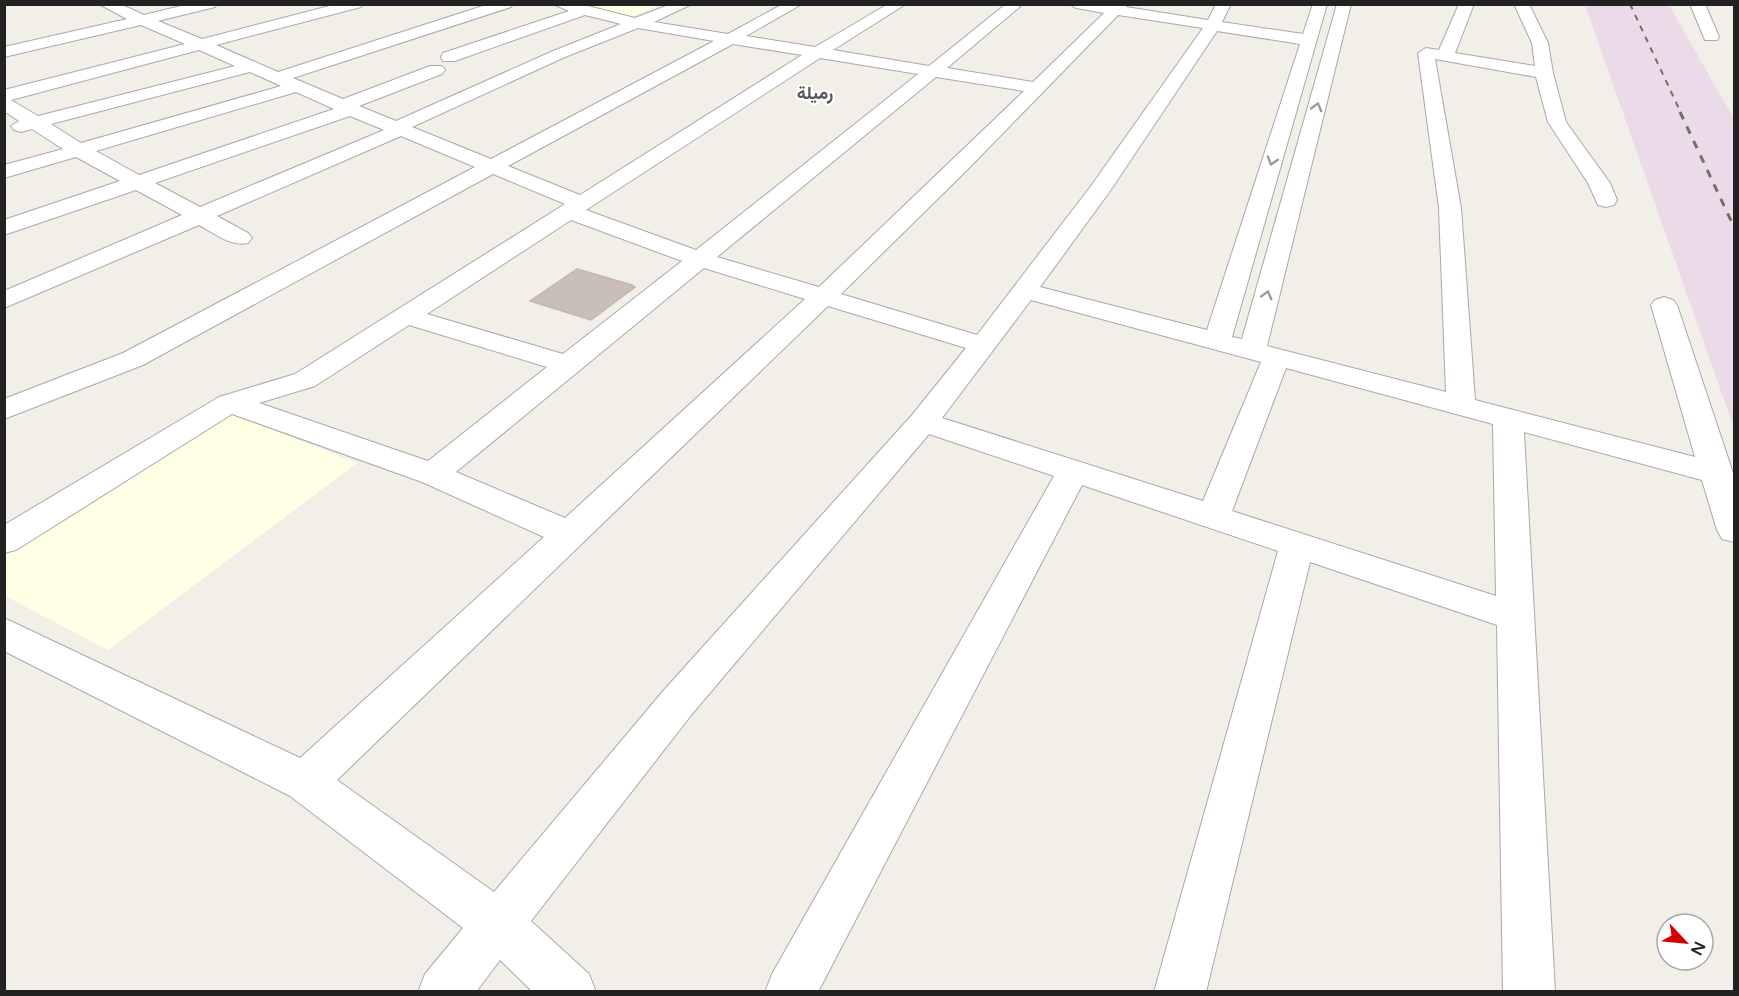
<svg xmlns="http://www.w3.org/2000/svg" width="1739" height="996" font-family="'Varela Round',Vazirmatn,sans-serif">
<rect width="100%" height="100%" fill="#f2efe9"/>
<path fill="#ebdbe8" d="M1585,5H1669L1734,119V428Z"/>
<g fill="#ffffe5">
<path d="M577,5H660L630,17Z"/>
<path d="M227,412L357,463L108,650L5,596V553Z"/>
</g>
<path fill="#c7bfb8" stroke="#c4b6ab" stroke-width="1.5" d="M577,269L632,285L635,287L591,320L530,301Z"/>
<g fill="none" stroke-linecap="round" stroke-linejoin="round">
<defs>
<g id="minor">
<path d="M99,4H120L144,15L189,4H217L215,7L158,21L202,39L337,4H363L361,7L216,45L278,72L489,4H513L511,7L293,78L343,99L430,66H442L445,70L442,74L359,106L396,121L553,51L621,24L585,15L455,61H443L441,57L443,53L569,11L553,4H580L635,18L671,4H692L654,22L728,34L783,4H802L746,36L815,47L888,4H906L833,50L929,66L1006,4H1023L947,68L1033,82L1104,13L1076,8L1069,4H1128L1126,7L1208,20L1216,4H1231L1222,22L1303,34L1313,4H1327L1232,337L1242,339L1337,4H1351L1267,346L1446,392L1439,208L1418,53L1426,48L1439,50L1459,4H1474L1455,53L1535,66L1532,43L1514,4H1529L1548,43L1553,73L1566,122L1610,183L1617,200L1614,205L1606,207L1598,205L1588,183L1548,122L1536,77L1435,59L1461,208L1475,400L1695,457L1651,305L1655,300L1664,297L1673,300L1677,305L1733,473L1734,542L1722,539L1717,530L1702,480L1524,432L1555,992H1503L1497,625L1310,562L1206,992H1154L1278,551L1082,485L818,992H765L772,974L1054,476L929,434L692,714L531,921L589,974L596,992H533L500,960L476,992H418L425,974L463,928L290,796L4,651V618L300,758L544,537L422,482L232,414L16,550L4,553V525L219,397L295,374L565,204L493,174L143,365L4,419V399L123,353L475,167L401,136L217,216L248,233L252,238L248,243C231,247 214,233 199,225L4,308V291L182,215L136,190L4,235V220L120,181L76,157L4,178V165L63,149L32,129L21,132L14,130L11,126L19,121L4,111V90L185,44L141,25L4,57V47L127,19ZM1118,15L1203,28L1091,186L977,335L841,294L967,170ZM638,28L714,41L491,159L412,127L565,57ZM1217,31L1300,44L1207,330L1040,287L1110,191ZM733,44L802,55L580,195L508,166ZM199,50L235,66L38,116L11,100ZM820,58L918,74L696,250L586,210ZM250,72L281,86L81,143L51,124ZM936,77L1024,91L819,287L717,257ZM296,92L334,109L139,175L96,151ZM350,116L384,130L200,207L155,183ZM571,220L682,261L563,354L427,314ZM704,268L805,299L565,518L456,472ZM1031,300L1261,362L1203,501L942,418ZM828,306L966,348L912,415L664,690L494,892L337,780ZM409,325L547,367L428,461L259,403L315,386ZM1286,368L1493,424L1496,596L1232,511Z"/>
<path d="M1690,4H1705L1719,37L1717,40H1705Z"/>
</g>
</defs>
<use href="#minor" stroke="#a9a9a9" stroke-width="2"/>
<use href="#minor" fill="#fff" fill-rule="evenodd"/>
<path stroke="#707070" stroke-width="2" stroke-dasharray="6 6" stroke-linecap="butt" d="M1630,4L1681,113"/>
<path stroke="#707070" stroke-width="3" stroke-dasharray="8 8" stroke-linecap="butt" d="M1680,112L1734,227"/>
</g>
<defs><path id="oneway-chevron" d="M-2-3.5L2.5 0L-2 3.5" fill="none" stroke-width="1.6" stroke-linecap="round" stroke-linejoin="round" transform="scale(1.5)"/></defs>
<g stroke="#9c9c9c">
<use href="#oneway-chevron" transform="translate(1317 107) rotate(-75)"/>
<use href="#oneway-chevron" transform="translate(1272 161) rotate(107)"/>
<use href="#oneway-chevron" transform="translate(1267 295) rotate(-75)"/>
</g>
<g text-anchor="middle" stroke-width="4.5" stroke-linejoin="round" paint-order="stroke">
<g font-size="18" font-weight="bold" fill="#555" stroke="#fff">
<text x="815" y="99">رميلة</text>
</g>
</g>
<rect width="1739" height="996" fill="none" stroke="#222222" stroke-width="12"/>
<g transform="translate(1685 942) rotate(116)"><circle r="28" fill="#ffffff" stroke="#a7a7a7" stroke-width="1.5"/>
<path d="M0-4.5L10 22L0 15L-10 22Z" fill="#d40000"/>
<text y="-9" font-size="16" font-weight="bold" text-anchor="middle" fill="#222222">N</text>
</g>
</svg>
